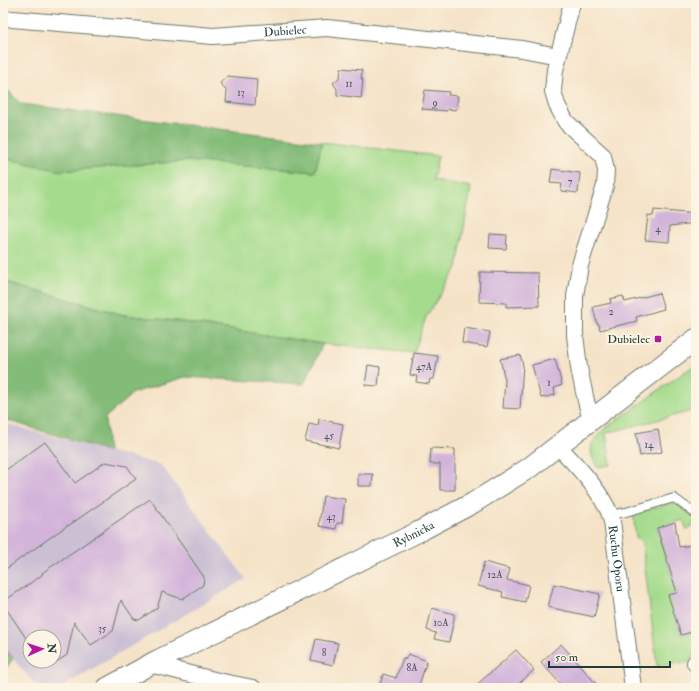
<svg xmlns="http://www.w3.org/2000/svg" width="699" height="691" font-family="'IM FELL Double Pica',serif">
<rect width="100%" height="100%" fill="#fcf5e5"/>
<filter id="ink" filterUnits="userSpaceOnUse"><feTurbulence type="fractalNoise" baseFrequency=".025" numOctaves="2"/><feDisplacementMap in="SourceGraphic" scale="8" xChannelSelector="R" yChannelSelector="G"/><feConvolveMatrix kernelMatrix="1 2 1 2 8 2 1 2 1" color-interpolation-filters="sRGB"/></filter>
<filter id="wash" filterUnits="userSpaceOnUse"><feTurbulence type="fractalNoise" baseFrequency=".012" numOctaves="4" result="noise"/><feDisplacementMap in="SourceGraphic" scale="16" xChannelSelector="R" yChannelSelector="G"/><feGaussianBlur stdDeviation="0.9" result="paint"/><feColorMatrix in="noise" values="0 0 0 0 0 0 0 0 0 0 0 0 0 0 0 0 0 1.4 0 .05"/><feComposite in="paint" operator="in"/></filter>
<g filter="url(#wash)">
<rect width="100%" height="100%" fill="#f5e3c8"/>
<path fill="#cbbfd4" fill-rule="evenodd" d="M3,423L161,465L246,579L60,688H38L3,647ZM30,637H54V661H30Z"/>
<g fill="#a4db8c" stroke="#628c60">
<path d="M322,142L438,156L433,180L471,187L457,268L426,317L414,353L323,344L176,321L124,315L3,281V158L61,171L187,161L315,172Z"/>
<path d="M696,364V410L606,433L611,465L597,467C587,449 590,443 604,429Z"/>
<path d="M672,503H675L696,519V522L687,530L683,520L657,528L677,593L669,595L681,635L696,631V652L690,662L657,666L642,543L636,537L633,514Z"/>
</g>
<g fill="#83bb78" stroke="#517c56">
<path d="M3,85L21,104L322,142L315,172L187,161L61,171L3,158Z"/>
<path d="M3,281L124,315L176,321L323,344L304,384L185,377L133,393L105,418L108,451L3,419Z"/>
<path d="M3,647L13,658L3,673Z"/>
</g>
<g id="blocks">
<g fill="#d2b4da">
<path d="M341,68L362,70L361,79H363L361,98L337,95V89L333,83L340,77Z"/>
<path d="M228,76L257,79L255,105L226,102L227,92L220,83Z"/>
<path d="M425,90L449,92L448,95L458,96L456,110L447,109V111L422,109Z"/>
<path d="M552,169L580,173L578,193L561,191L562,184L550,183Z"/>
<path d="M654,210L696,214V223L670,226L669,242L645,240L648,215L653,216Z"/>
<path d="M490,234L507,235L506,249L489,248Z"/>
<path d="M480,272L538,273L539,306L506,307V303L479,302Z"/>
<path d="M659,293L664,309L636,317L637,321L600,330L599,324H597L593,307L611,303L610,299L623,296L625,302Z"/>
<path d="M464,328L490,332L487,347L462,343Z"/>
<path d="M414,353L438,356L434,379H430L429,384L416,382L417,376L410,375Z"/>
<path d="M520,355L523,365L520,409L503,408L505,380L500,359Z"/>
<path d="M555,359L562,385L554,388L555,395L541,398L532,365Z"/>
<path d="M368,365L380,367L378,386L365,385Z"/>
<path d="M319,419L343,424L339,448L305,441L309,424L318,426Z"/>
<path d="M658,429L662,452L640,456L636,433Z"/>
<path d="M45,442L75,483L105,462L127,466L136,479L68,526V525L3,571V472Z"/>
<path d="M431,448L455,449V490H440V464H430Z"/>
<path d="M358,474H373L372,486H358Z"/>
<path d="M323,496L345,499L342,523H337L336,529L319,526Z"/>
<path d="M150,499L204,577L203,585L182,599L162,592L157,608L139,620L134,619L121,600L113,631L91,645L74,622L67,655L50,666L45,665L42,661H54V637H30V644L3,604V602L42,575V573Z"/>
<path d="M675,522L679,547L691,545L696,561V631L681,635L668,595L677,593L657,528Z"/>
<path d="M484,562L510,569L507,580L529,585L525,602L502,597L503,592L478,586Z"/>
<path d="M554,584L600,594L594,617L548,607Z"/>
<path d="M432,608L454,614V619L449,642L434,639L436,633L427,630Z"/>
<path d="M316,639L338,643L333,665L311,660Z"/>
<path d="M561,644L600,688H564L541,662Z"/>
<path d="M516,650L534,670L514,688H473Z"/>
<path d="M408,654L427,661L418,688H379L383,674L396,678L403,658L406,659Z"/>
</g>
</g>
</g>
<g filter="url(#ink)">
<use href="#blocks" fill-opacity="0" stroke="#6a7768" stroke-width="1"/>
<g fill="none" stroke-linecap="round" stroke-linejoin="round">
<defs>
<path id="service" d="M610,515L626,512L674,498L696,514"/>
<g id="minor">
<path d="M572,3L555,70L553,91L557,105L566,122L603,156L606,171L605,186L580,265L575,296V335L579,368L586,401L591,420"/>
<path id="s1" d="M12,19L213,36L327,28L522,49L558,56"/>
<path id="s2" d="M558,446C575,464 594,483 606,506C609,510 610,516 612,521L633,688"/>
<path d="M695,663L696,662"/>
<path d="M150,664L218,681L253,688"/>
</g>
<g id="tertiary">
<path id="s3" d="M107,688L158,660L418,532L473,503L529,468L696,339"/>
</g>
</defs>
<use href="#service" stroke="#6a7768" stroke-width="10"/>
<use href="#minor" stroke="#6a7768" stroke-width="18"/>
<use href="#tertiary" stroke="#6a7768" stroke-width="22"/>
<use href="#service" stroke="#fff" stroke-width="8"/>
<use href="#minor" stroke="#fff" stroke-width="16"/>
<use href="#tertiary" stroke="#fff" stroke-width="20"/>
</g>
</g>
<rect fill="#b5179e" stroke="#fcf5e5" stroke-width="1.5" x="654" y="335" width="8" height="8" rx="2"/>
<g text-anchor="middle" stroke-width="4" stroke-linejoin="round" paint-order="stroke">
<g font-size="10" fill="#4c5b5e">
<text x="349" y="87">11</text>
<text x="241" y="96">13</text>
<text x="435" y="106">9</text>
<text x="570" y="185">7</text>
<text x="658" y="232">4</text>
<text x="611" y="315">2</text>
<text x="424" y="370">47A</text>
<text x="549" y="386">1</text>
<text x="329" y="439">45</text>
<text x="649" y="448">14</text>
<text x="331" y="520">43</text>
<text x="495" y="578">12A</text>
<text x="441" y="626">10A</text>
<text x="102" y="632">35</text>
<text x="324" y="656">8</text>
<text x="412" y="671">8A</text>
</g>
<g font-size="12" fill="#1f3d34" stroke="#fcf5e5">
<text dy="4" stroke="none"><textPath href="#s1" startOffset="274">Dubielec</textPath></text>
<text dy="4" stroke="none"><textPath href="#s3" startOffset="343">Rybnicka</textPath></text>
<text dy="4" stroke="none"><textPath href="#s2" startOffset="131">Ruchu Oporu</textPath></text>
</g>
<g font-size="12" fill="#1f3d34" stroke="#fcf5e5" text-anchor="end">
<text x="650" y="343">Dubielec</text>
</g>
</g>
<rect width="699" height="691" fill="none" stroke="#fcf5e5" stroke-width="16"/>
<g transform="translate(42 649) rotate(87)"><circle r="19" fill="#fcf5e5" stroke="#a4ab9e"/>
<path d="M0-3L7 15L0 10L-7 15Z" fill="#b5179e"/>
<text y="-6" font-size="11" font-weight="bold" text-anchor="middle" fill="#1f3d34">N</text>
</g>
<path d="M549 661v6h121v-6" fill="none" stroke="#1f3d34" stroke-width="2"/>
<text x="555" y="661" font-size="12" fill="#1f3d34" stroke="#fcf5e5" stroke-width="3" paint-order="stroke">50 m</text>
</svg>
